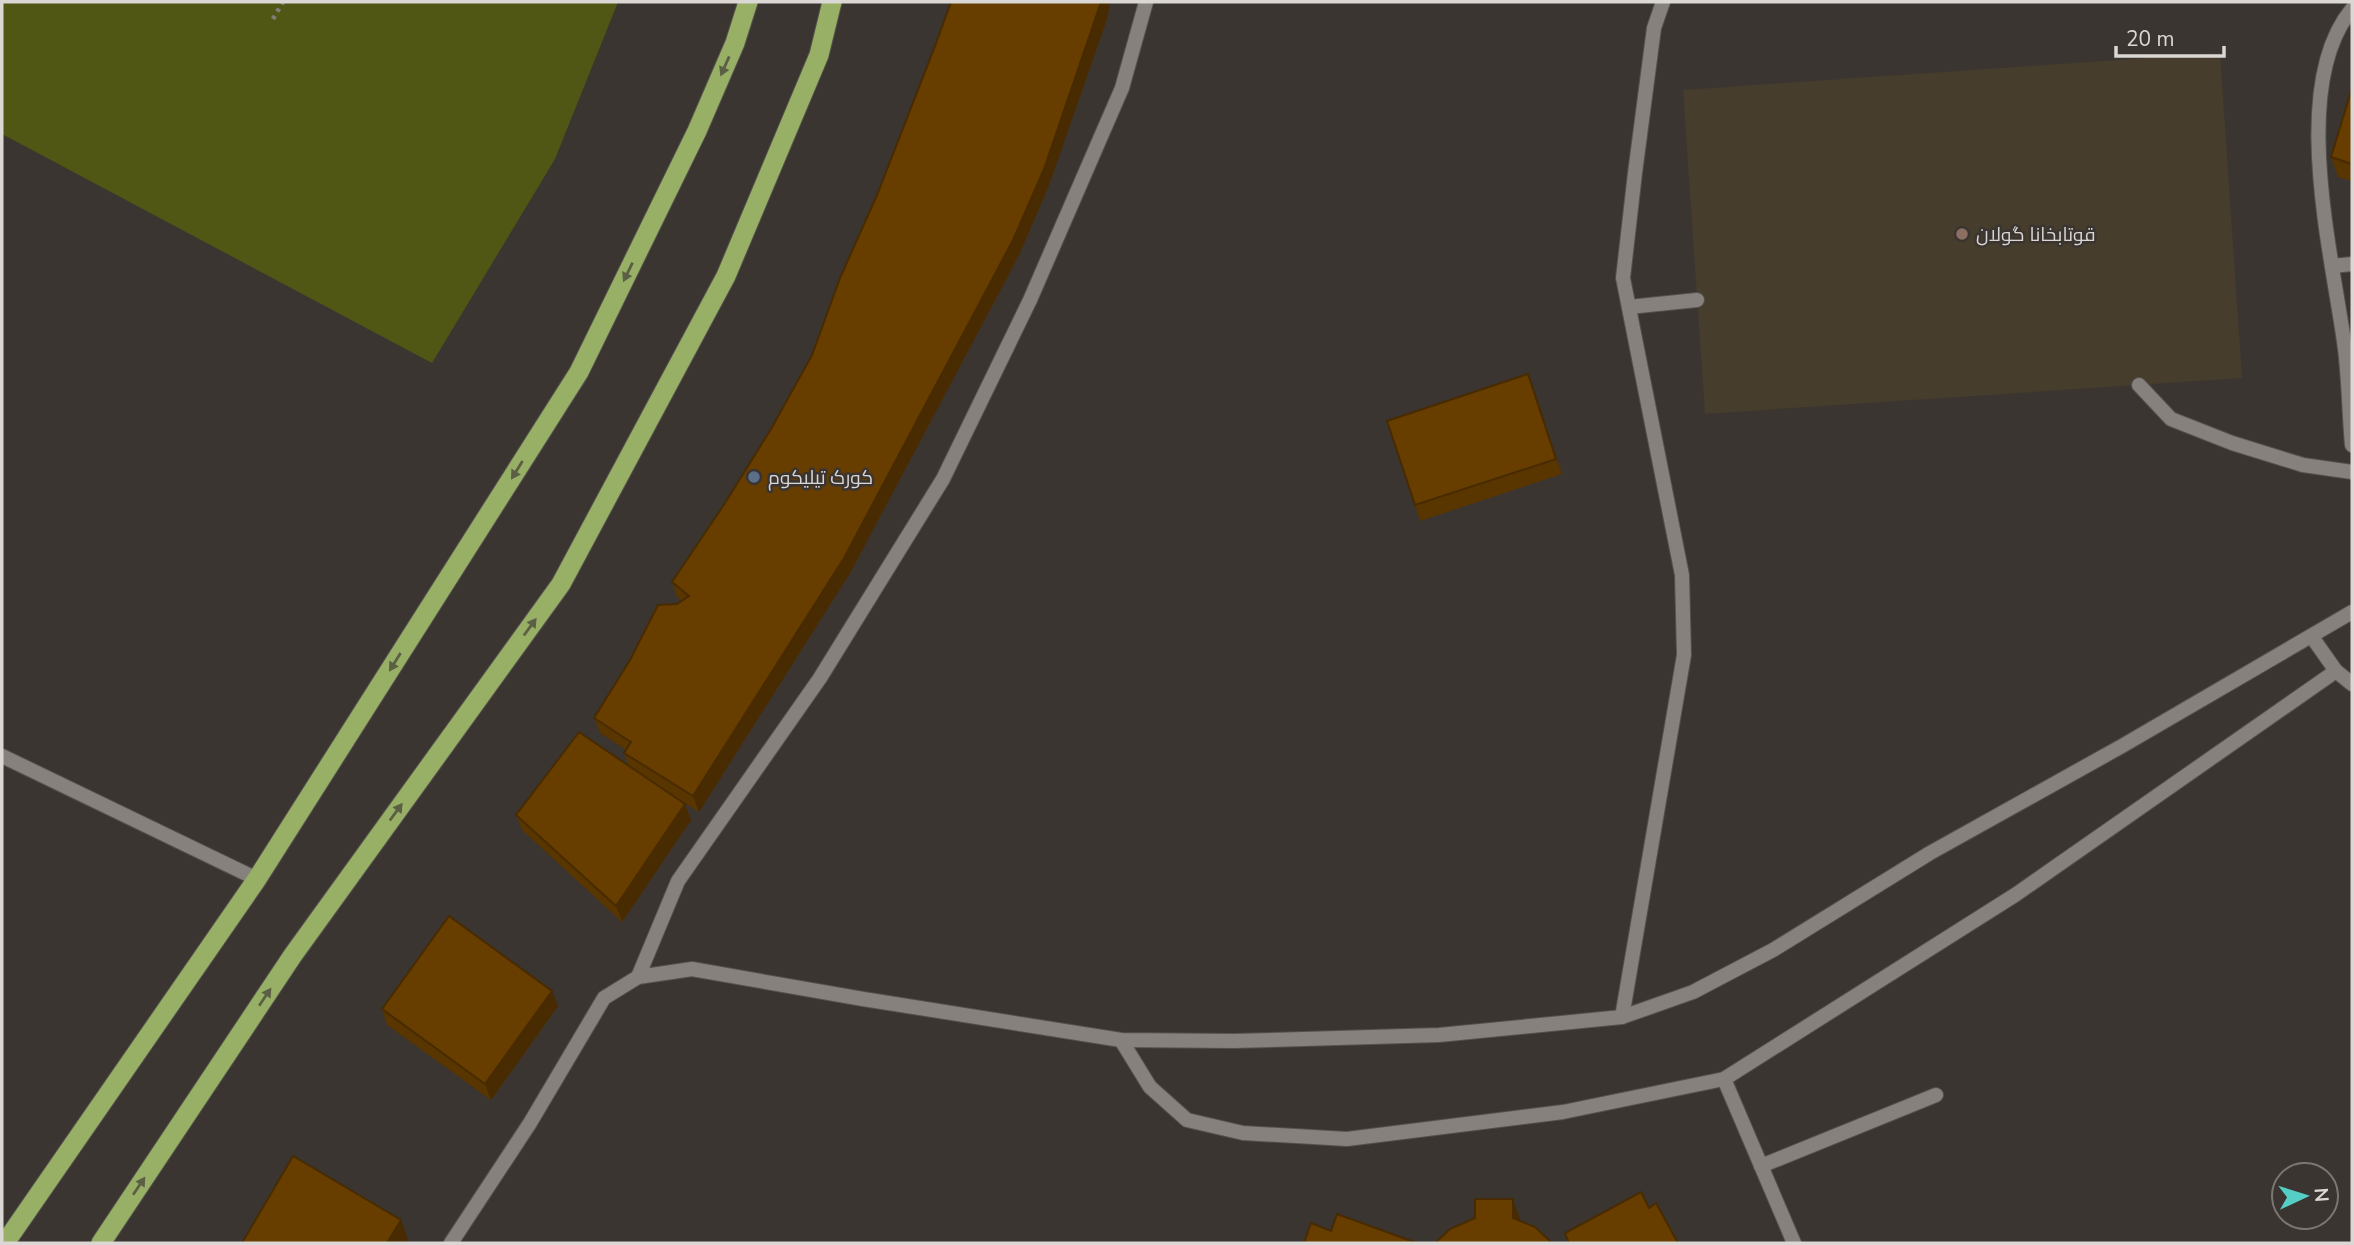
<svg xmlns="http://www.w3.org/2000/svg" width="2354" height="1245" font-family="'Nunito Sans',Cairo,sans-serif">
<rect width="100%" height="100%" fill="#3a3531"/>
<path fill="#463d2c" d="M2220,53L2242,378L1705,414L1683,90Z"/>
<path fill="#505714" d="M2,2H618L555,159L432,363L2,134Z"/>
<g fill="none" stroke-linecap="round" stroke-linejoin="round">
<defs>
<g id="service">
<path d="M2352,9C2288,86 2333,257 2345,349C2349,381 2349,413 2352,445"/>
<path d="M2332,266L2352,264"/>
<path d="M1629,307L1697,300"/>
<path d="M2139,385L2171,419L2232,443L2303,465L2352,472"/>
<path d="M638,977L678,881L820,678L943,479L1030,300L1122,88L1146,2"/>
<path d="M1761,1166L1936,1095"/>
</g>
<g id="minor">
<path d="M2312,637L2336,671L2352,684"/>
<path d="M2,756L257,879"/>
<path d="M1622,1017L1684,655L1682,575L1623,278L1635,173L1654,28L1663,2"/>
<path d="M1121,1040L1150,1087L1187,1120L1243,1133L1347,1139L1563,1112L1724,1079L2015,895L2336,671"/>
<path d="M1724,1079L1794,1243"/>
<path d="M451,1243L530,1123L604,998L638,977L692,969L863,999L1121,1040L1234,1041L1439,1035L1622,1017L1693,992L1773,950L1930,853L2122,746L2352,612"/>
</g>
<g id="trunk">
<path d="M5,1243L257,879L579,372L697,131L735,43L748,2"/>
<path d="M101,1243L293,955L561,584L726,276L819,55L832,2"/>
</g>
</defs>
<use href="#service" stroke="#55514d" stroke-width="16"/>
<use href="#minor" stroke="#55514d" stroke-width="16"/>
<use href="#trunk" stroke="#55514d" stroke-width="21"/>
<path stroke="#817d79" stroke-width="4.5" stroke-dasharray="3.5 5" stroke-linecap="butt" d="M273,19L283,2"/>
<use href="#service" stroke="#86817c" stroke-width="14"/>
<use href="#minor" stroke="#86817c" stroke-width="14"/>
<use href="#trunk" stroke="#98b066" stroke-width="19"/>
</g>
<g fill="#593500">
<path d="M951,2H1110L1107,19L1049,185L1019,255L850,573L699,812L669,793L685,804L691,820L622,922L522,830L516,815L629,766L624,753L626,750L600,733L594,718L677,604L682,601L677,597L672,582L725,503L771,429L812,355L877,195L935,46Z"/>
<path d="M2352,88V181L2338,177L2331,157Z"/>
<path d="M1528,374L1562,474L1420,521L1415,505Z"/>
<path d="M558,1006L491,1100L387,1025L382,1009Z"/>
</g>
<g fill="#482b00">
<path d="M1101,2H1110L1107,19L1049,185L1019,255L850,573L699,812L693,796Z"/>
<path d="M685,804L691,820L622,922L616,906Z"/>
<path d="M552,991L558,1006L491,1100L485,1084Z"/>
<path d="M1513,1199L1520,1219V1237L1513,1218Z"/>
<path d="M401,1220L408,1239L405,1243H387Z"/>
</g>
<g fill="#673e00" stroke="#482b00" stroke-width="2">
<path d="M951,2H1101L1044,169L1013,240L844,558L693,796L624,753L631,742L594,718L630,660L658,605L677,604L689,596L672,582L725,503L771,429L812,355L840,278L877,195L935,46Z"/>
<path d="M2352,88V164L2331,157Z"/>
<path d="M1528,374L1556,459L1415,505L1387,421Z"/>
<path d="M579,732L685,804L616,906L516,815Z"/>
<path d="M449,916L552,991L485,1084L382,1009Z"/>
<path d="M293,1156L401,1220L387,1243H242Z"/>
<path d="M1641,1192L1649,1208L1656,1203L1678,1243H1569L1565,1233Z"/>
<path d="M1475,1199H1513V1218L1535,1227L1552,1243H1435L1450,1229L1475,1218Z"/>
<path d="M1337,1214L1417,1243H1304L1311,1223L1331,1231Z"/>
</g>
<defs><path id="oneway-solid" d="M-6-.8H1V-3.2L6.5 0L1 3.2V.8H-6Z" transform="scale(1.75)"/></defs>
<g fill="#5b6044">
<use href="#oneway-solid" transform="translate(725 66) rotate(114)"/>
<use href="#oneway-solid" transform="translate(628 272) rotate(116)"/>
<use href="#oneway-solid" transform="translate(517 470) rotate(122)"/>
<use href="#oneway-solid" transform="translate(530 627) rotate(-54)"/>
<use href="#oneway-solid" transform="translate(395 662) rotate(122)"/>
<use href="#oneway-solid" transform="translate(396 812) rotate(-54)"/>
<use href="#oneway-solid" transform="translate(265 997) rotate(-56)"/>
<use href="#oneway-solid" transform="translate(139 1186) rotate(-56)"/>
</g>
<circle fill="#8d6e63" stroke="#3a3531" stroke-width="2.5" cx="1962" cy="234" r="7"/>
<circle fill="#5c6f8a" stroke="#3a3531" stroke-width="2.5" cx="754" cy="477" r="7"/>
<g text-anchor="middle" stroke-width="5" stroke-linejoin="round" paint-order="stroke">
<g font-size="19" fill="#dad7d4" stroke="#3a3531" text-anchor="start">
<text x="1976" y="241">قوتابخانا گولان</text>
<text x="768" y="484">کورک تيليكوم</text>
</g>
</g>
<rect width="2354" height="1245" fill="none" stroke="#dad7d4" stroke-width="7"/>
<g transform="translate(2305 1196) rotate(86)"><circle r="33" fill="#3a3531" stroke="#7a7672" stroke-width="2"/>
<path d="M0-5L12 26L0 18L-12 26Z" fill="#55cec5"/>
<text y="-10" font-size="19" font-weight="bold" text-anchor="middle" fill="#dad7d4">N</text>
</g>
<path d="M2116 46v10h108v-10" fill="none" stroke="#dad7d4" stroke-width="3.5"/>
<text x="2126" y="46" font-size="21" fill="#dad7d4" stroke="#3a3531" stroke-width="5" paint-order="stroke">20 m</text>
</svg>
